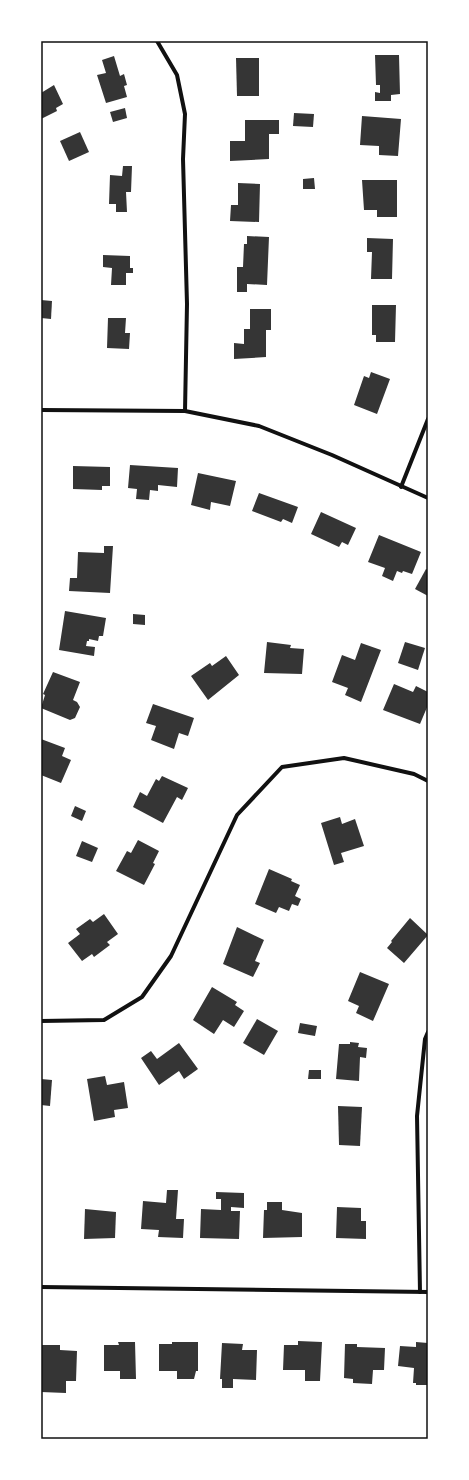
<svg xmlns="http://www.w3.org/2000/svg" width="469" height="1480" font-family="'Golos Text',sans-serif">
<rect width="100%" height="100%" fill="#fff"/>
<g fill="#353535">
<path d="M375,55H399L400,94L391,95V101H375V92L380,93V85H376Z"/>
<path d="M114,56L120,76L124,74L127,85L124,86L127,97L106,103L97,75L106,73L102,60Z"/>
<path d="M236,58H259V96H237Z"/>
<path d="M54,85L63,104L56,108L57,111L41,119V93Z"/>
<path d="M125,108L127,118L113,122L110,112Z"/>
<path d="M294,113L314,114L313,127L293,126Z"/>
<path d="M362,116L401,119L398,156L379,155V146L360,145Z"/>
<path d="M245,120H279V134H269V159L230,161V141H245Z"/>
<path d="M80,132L89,152L69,161L60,141Z"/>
<path d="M123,166H132L131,192H126L127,212H116V204H109L110,175L122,176Z"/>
<path d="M314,178L315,189H303V179Z"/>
<path d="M362,180H397V217H377V210H364Z"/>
<path d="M238,183L260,184L259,222L230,221L231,205H238Z"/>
<path d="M247,236L269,237L267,285L247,284V292H237V267H243L244,244H247Z"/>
<path d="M367,238L393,239L392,279H371L372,252H367Z"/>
<path d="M103,255L130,256V268H133V273H126V285H111L112,268L103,267Z"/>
<path d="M41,300L52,301L51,319L41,318Z"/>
<path d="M372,305H396L395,342H376V335H372Z"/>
<path d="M250,309H271V330H266V357L234,359V343L244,344V329H250Z"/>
<path d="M108,318H126L125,333H130L129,349L107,348Z"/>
<path d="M371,372L390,379L377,414L354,405L364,376L369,378Z"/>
<path d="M130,465L178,468L177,487L158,485V491L150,490L149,500L136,499L137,489L128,488Z"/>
<path d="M73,466L110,467V486H102V490L73,489Z"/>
<path d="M198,473L236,481L230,506L211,502L210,510L191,505Z"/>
<path d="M259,493L298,507L292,523L283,519L281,522L252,511Z"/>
<path d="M321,512L356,528L348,545L342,542L339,547L311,534Z"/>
<path d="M379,535L421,552L412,574L403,571L402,573L397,571L393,581L382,576L385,568L368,562Z"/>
<path d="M104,546H113L110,593L69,591L70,578H77L78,552L104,553Z"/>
<path d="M426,569L428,570V596L415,589Z"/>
<path d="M65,611L106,618L103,636H99L98,641L89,639V641H87L86,646L95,647L94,656L59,650Z"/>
<path d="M133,614L145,615V625L133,624Z"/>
<path d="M267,642L291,645L290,648L304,649L302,674L264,673Z"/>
<path d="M405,642L425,648L418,670L398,663Z"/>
<path d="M361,643L381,650L361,702L345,695L348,688L332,682L342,655L355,660Z"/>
<path d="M226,656L239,675L208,700L191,676L210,663L212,666Z"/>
<path d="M53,672L80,682L73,700L77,702L80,707L75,718L70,720L41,708L45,695L43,694Z"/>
<path d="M394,684L413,692L416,686L428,692V705L420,724L383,710Z"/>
<path d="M153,704L194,718L188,736L179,733L174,749L151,740L156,726L146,723Z"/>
<path d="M41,739L65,748L62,756L71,760L61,783L41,775Z"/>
<path d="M162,776L188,788L182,800L177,797L163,823L133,807L140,792L147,796L156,779L159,781Z"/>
<path d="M75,806L86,811L82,821L71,816Z"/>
<path d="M340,817L342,824L355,819L364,846L341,853L344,862L334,865L321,823Z"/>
<path d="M138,840L159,851L153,863L155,864L144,885L116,871L127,851L131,853Z"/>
<path d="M82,841L98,848L92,862L76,856Z"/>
<path d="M269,869L292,879L291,881L300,885L295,896L301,899L298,906L292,904L289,911L279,907L276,913L255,904Z"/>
<path d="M104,914L118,934L107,942L110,945L94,957L92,954L82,961L68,943L80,934L76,929L90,919L93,922Z"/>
<path d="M410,918L428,935L404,963L387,948L392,942L391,941Z"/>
<path d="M237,927L264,940L255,961L260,963L253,977L223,964Z"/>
<path d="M360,972L389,984L373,1021L356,1013L359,1006L348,1001Z"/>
<path d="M212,987L237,1002L235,1005L244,1011L234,1027L223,1020L214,1034L193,1020Z"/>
<path d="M257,1019L278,1031L264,1055L243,1043Z"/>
<path d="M300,1023L317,1026L315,1036L298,1033Z"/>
<path d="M350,1042L359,1043L358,1047L367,1048L366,1058L360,1057L359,1081L336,1079L339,1044H350Z"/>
<path d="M179,1043L198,1069L184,1079L179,1071L159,1085L141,1058L151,1051L157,1059Z"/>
<path d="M309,1070H321V1079H308Z"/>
<path d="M105,1076L107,1085L124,1082L128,1108L114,1110L115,1117L94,1121L87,1079Z"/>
<path d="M41,1079L52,1080L50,1106L41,1105Z"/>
<path d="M338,1106L362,1107L360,1146L339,1145Z"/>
<path d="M167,1190H178L176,1219H184L183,1238L158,1237L159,1230L141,1229L143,1201L166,1203Z"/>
<path d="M216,1192L244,1193V1208L231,1207V1211H240L239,1239L200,1238L201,1209L221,1210V1199H216Z"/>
<path d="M267,1202H282V1210L302,1213V1237L263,1238L264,1210H267Z"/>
<path d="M337,1207L361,1208V1221H366V1239L336,1238Z"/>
<path d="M85,1209L116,1212L115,1238L84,1239Z"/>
<path d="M298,1341L322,1342L320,1381H305V1370H283L284,1345H298Z"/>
<path d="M118,1342H135L136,1379H120V1371H104V1345H119Z"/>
<path d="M172,1342H198V1371H196L194,1379H177V1371H159V1344H172Z"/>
<path d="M416,1342L428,1343V1385H416V1383H413L414,1368L398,1366L400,1346L416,1347Z"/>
<path d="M222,1343L243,1344L242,1350H257L256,1380L233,1379V1388H222V1379H220Z"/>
<path d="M345,1344H357V1347L385,1348L384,1370H373L372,1384L353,1383V1379L344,1378Z"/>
<path d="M41,1345H60V1350L77,1351L76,1381H66V1393L41,1392Z"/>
</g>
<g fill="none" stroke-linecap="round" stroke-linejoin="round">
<g stroke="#111" stroke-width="4">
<path d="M157,41L177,75L185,114L183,159L187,304L185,411"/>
<path d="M41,410L185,411L259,426L332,455L428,498"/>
<path d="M401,487L428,419"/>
<path d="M41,1021L104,1020L142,997L171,956L237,815L282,767L344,758L414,774L428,781"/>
<path d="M41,1287L428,1292"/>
<path d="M420,1292L417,1116L425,1039L428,1032"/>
</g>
</g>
<rect width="469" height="1480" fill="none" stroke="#ffffff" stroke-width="84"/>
<rect x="42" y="42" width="385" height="1396" fill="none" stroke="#111" stroke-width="1.5"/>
</svg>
